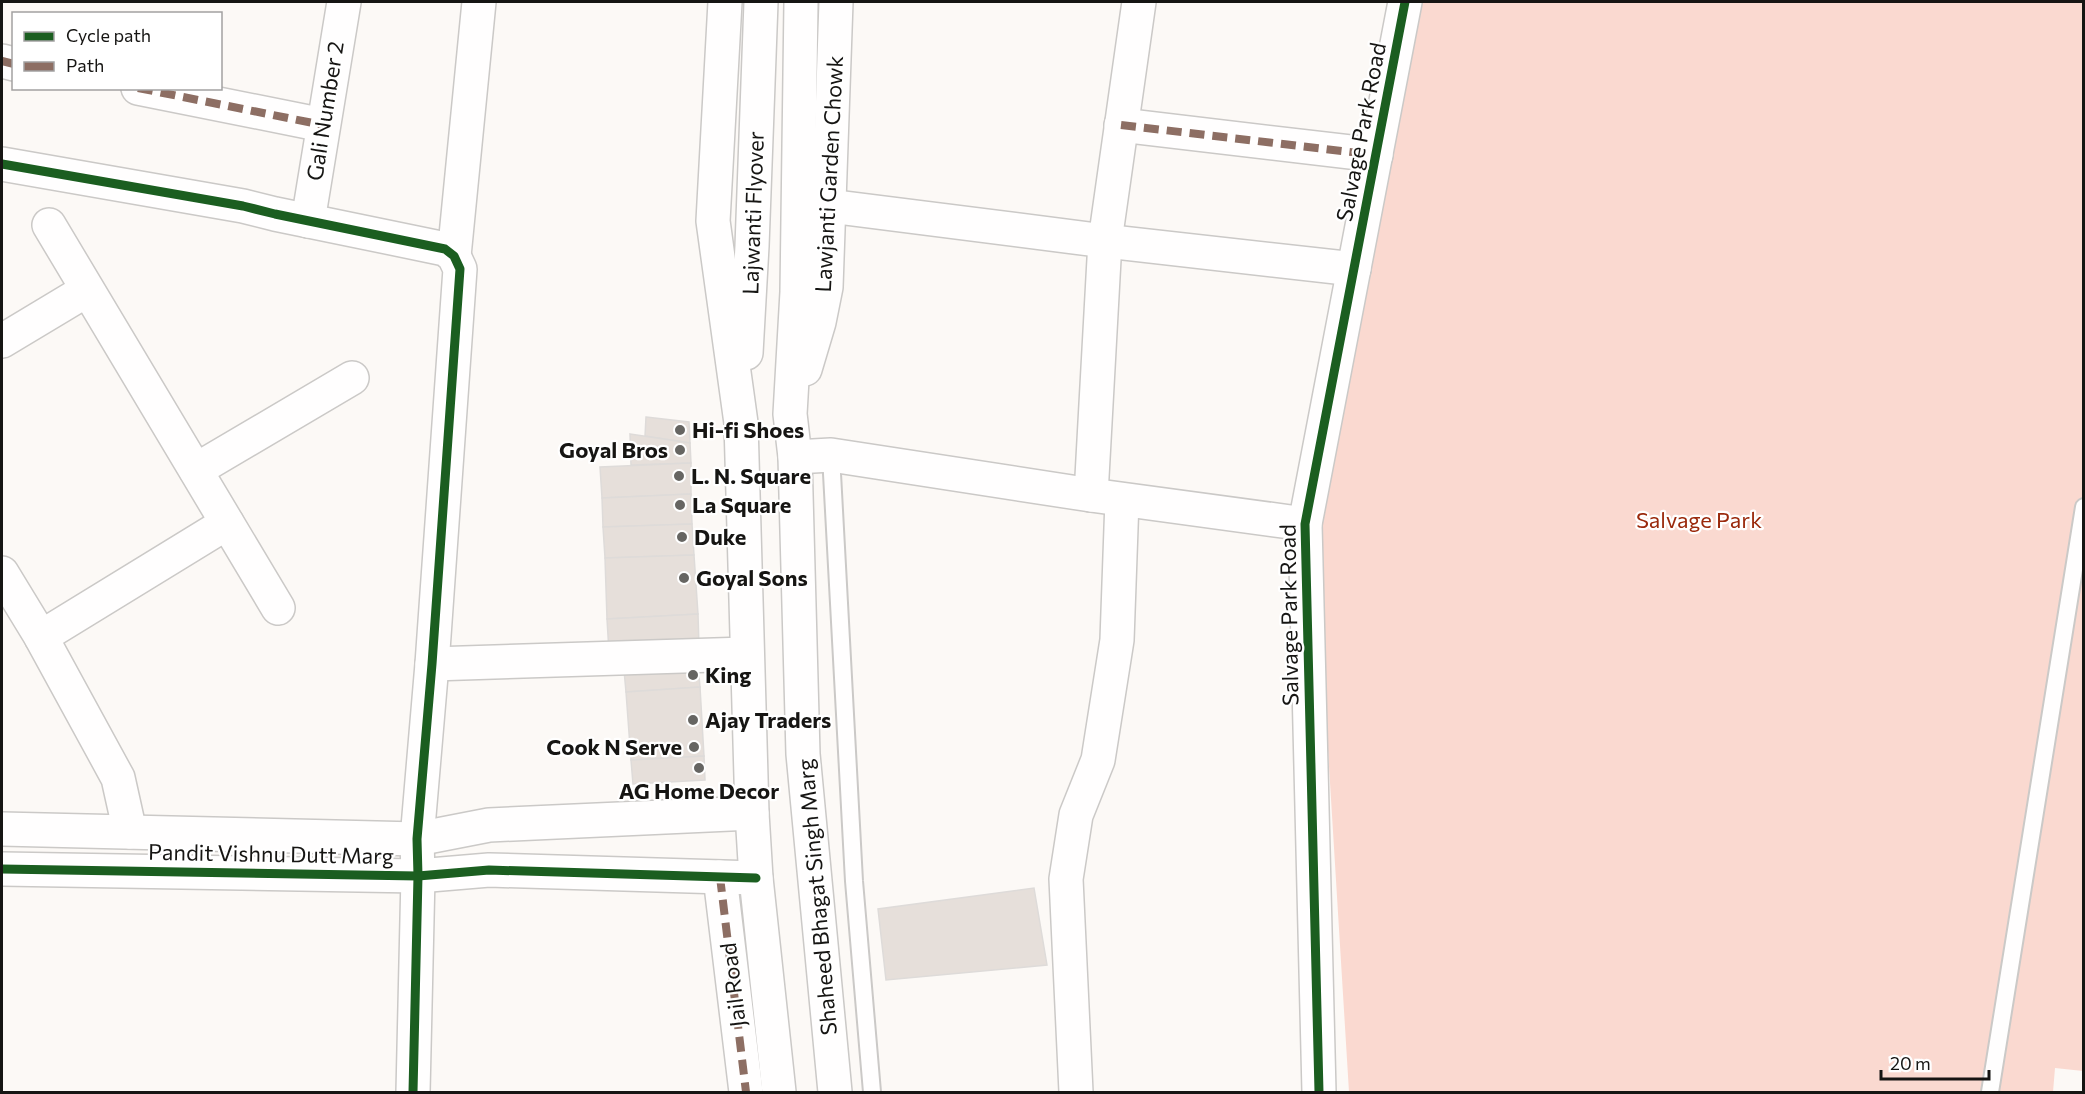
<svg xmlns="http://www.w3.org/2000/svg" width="2085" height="1094" font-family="Commissioner,sans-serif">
<rect width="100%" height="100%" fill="#fcf9f6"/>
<path fill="#fad9d0" d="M1387,2H2083V1071L2055,1068L2053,1092H1349L1314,522L1321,411Z"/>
<g fill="#e6dfda" stroke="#dedbd9" stroke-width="1.5">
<path d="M646,417L689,422L690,443L645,436Z"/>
<path d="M630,434L690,443L691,463L631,465Z"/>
<path d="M691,463V494L602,498L600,467Z"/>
<path d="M691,494L692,524L603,527L602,498Z"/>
<path d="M692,524L694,555L605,558L603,527Z"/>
<path d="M694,555L698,614L607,619L605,558Z"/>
<path d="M698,614L699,647L609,652L607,619Z"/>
<path d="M698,665L700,687L626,692L624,670Z"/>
<path d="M700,687L704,756L631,760L626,692Z"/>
<path d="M704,756L705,780L633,784L631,760Z"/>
<path d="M1034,888L1047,965L886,980L878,909Z"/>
</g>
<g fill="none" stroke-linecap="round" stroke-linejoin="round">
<defs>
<g id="lane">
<path d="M831,455L854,881L872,1092"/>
<path d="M1990,1092L2084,507"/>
</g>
<g id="street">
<path d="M2,61L14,64"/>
<path d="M138,88L323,125"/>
<path d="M1121,125L1376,155"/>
<path d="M2,164L243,206L275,214L445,249L454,256L460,269L432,664L417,839L418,876L413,1092"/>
<path d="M829,206L1105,241L1354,269"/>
<path d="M308,221L344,2"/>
<path d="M49,225L278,608"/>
<path d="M454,256L479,2"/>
<path d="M2,341L87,290"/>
<path d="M795,457L831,455L1091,495L1305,524"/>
<path d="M196,470L352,378"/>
<path d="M1091,495L1105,241L1139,2"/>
<path d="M2,573L41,637L118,778L130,832"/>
<path d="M41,637L227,523"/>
<path d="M432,664L746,654"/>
<path d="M720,877L746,1092"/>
<path d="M1076,1092L1066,879L1076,815L1098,760L1117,640L1122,500"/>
<path d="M1319,1092L1305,524L1405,2"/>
</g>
<g id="secondary">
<path d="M725,2L713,221L741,423L752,813L756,878L779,1092"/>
<path d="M801,2L797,292L790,414L795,457L803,754L835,1092"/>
<path d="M746,353L752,246L761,2"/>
<path d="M805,369L819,322L826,287L836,2"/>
<path d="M2,829L417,839L489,825L752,813"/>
<path d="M2,869L418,876L489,870L756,878"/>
</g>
</defs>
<use href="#lane" stroke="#cbc9c7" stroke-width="20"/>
<use href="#street" stroke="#cbc9c7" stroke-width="36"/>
<use href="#secondary" stroke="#cbc9c7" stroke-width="36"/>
<use href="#lane" stroke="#fffefe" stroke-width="16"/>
<use href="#street" stroke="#fffefe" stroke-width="33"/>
<use href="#secondary" stroke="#fffefe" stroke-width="33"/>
<g stroke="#8d6e63" stroke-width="8" stroke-dasharray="15 8" stroke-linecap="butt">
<path d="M2,61L14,64"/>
<path d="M138,88L323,125"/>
<path d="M1121,125L1376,155"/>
<path d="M720,877L746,1092"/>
</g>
<defs>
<g id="cycleway">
<path d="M2,164L243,206L275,214L445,249L454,256L460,269L432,664L417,839L418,876L413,1092"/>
<path d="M2,869L418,876L489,870L756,878"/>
<path d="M1319,1092L1305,524L1405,2"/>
</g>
</defs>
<use href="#cycleway" stroke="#fff" stroke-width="13"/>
<use href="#cycleway" stroke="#1b5e20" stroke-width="9"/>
</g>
<g fill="#666562" stroke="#fff" stroke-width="2">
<circle cx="680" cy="430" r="6"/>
<circle cx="680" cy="450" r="6"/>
<circle cx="679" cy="476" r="6"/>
<circle cx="680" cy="505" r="6"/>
<circle cx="682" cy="537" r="6"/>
<circle cx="684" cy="578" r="6"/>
<circle cx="693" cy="675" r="6"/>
<circle cx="693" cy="720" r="6"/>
<circle cx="694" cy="747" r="6"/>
<circle cx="699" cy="768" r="6"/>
</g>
<g text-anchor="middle" stroke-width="4.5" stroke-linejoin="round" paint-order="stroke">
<g font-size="22" fill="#161513" stroke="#fff">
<text transform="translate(325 111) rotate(-81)" y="8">Gali Number 2</text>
<text transform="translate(1361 132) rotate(-79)" y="8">Salvage Park Road</text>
<text transform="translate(829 174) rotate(-87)" y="8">Lawjanti Garden Chowk</text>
<text transform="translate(753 213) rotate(-88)" y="8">Lajwanti Flyover</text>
<text transform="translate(1289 615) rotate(-91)" y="8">Salvage Park Road</text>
<text transform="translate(271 854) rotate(1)" y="8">Pandit Vishnu Dutt Marg</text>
<text transform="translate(817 897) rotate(-95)" y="8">Shaheed Bhagat Singh Marg</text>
<text transform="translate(733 985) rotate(-97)" y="8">Jail Road</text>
</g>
<g font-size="22" font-weight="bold" fill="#161513" stroke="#fff" text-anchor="start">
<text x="692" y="438">Hi-fi Shoes</text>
<text x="668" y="458" text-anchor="end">Goyal Bros</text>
<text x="691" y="484">L. N. Square</text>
<text x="692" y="513">La Square</text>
<text x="694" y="545">Duke</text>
<text x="696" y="586">Goyal Sons</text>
<text x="705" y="683">King</text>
<text x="705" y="728">Ajay Traders</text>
<text x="682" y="755" text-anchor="end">Cook N Serve</text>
<text x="699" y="799" text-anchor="middle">AG Home Decor</text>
</g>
<g font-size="22" fill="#9a290c" stroke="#fff">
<text x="1699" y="528">Salvage Park</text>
</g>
</g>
<rect width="2085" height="1094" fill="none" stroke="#161513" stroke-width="6"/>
<rect x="12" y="12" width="210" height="78" fill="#ffffff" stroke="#a2a1a1" stroke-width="1.5"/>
<rect x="24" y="32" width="30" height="9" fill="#1b5e20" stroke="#a2a1a1" stroke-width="1.5"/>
<text x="66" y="42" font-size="18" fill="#161513">Cycle path</text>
<rect x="24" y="62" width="30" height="9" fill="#8d6e63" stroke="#a2a1a1" stroke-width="1.5"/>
<text x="66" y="72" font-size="18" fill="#161513">Path</text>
<path d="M1881 1070v9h108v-9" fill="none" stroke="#161513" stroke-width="3"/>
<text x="1890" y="1070" font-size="18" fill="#161513" stroke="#ffffff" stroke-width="4.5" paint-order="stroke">20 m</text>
</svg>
